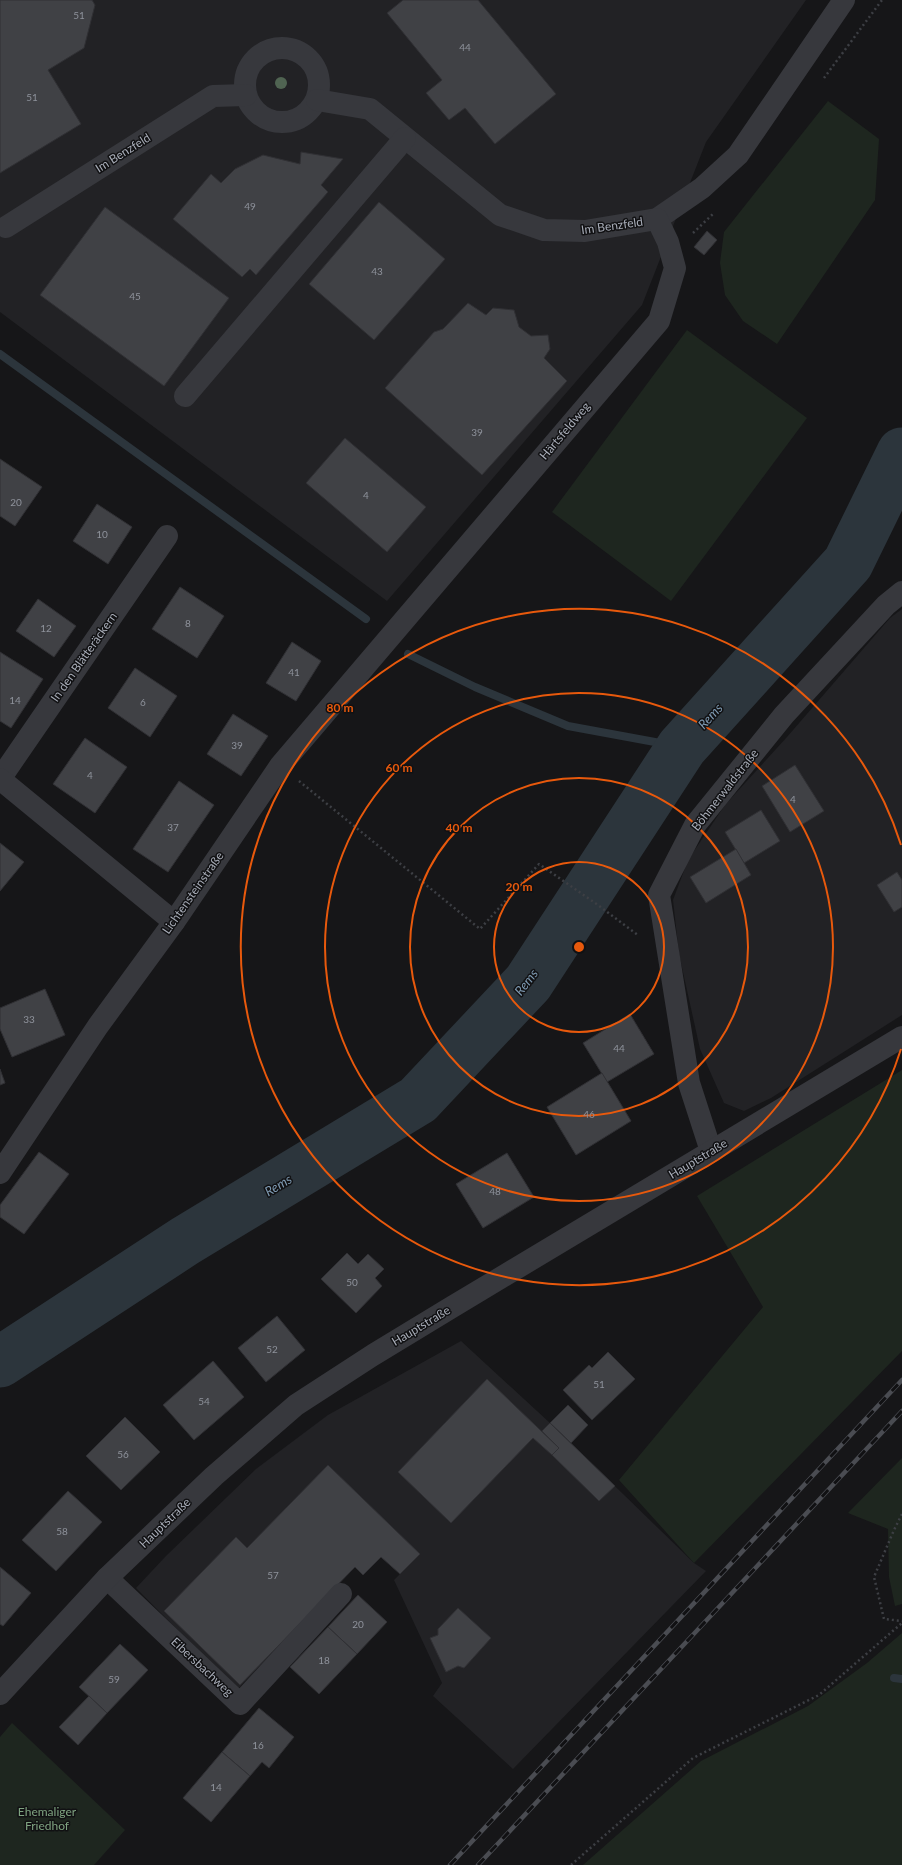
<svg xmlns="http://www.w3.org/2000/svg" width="902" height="1865" font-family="Lato,sans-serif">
<rect width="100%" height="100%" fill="#161618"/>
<g fill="#222225">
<path d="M0,0H806L706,142L642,305L387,601L0,312Z"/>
<path d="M902,609V1015L771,1098L744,1111L724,1103L700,1049L679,954L673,900L688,860L725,805L787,737L890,618Z"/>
<path d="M461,1341L550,1423L694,1563L706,1571L513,1769L433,1696L442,1683L394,1580L400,1574L381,1557L363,1575L355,1567L237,1690L136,1588L166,1556L256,1469L328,1415Z"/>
</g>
<g fill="#1e261f">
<path d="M828,101L879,139L875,200L777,344L743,321L725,295L720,263L724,232Z"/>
<path d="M687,330L807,418L671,601L552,512Z"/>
<path d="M902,1070V1351L694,1563L619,1480L763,1307L697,1196Z"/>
<path d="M902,1458V1604L895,1606L889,1577L888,1529L848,1513Z"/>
<path d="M902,1633V1865H583L701,1761L808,1706L867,1663Z"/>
<path d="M12,1723L125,1830L94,1865H0V1737Z"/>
</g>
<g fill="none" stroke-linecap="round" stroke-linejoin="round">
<g stroke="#2c353c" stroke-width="8">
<path d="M0,354L366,619"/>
<path d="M408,654L475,687L568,726L682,747"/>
<path d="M418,1100L430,1114"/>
<path d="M894,1678L902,1679"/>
</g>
<path stroke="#2c353c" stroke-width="51" d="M0,1362L185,1241L418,1100L528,983L682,747L848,563L902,453"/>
</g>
<g fill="#404145" stroke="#303034">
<path d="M0,0H92L95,5L84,48L48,70L81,124L0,173Z"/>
<path d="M403,0H478L556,94L495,144L465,108L449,120L426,93L442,80L387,13Z"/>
<path d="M301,152L343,159L321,185L328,192L256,275L250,269L242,277L173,219L211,174L221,183L235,169L263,155L300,164Z"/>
<path d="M379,202L445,259L374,340L309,284Z"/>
<path d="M105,207L229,298L164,386L40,295Z"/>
<path d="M707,231L717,240L704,255L694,247Z"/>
<path d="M468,303L486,315L493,308L514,310L519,327L531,336L548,335L550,349L544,358L567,381L482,475L385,388L434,332L443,329Z"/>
<path d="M345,438L426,507L387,552L306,483Z"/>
<path d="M0,459L42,487L15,526L0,516Z"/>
<path d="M97,504L132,527L108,564L73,541Z"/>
<path d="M180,587L224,616L197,658L152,629Z"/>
<path d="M38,599L76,626L54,657L16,631Z"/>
<path d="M292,642L321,661L296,701L266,683Z"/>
<path d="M0,652L43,679L11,728L0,721Z"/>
<path d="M135,668L177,696L150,737L108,708Z"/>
<path d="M233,714L268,736L241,776L207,754Z"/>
<path d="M85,738L127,767L95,813L53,784Z"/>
<path d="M795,765L824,811L790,832L762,786Z"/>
<path d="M179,781L214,805L168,872L133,849Z"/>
<path d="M761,810L780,841L744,863L725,832Z"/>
<path d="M0,843L24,862L0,891Z"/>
<path d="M736,849L751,875L706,903L690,877Z"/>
<path d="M897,872L902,880V907L894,912L877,885Z"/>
<path d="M45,989L65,1035L12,1057L0,1029V1008Z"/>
<path d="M630,1014L654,1054L607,1082L583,1043Z"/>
<path d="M0,1069L5,1083L0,1085Z"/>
<path d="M602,1073L631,1121L576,1155L547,1107Z"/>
<path d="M39,1152L69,1174L24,1234L0,1217V1205Z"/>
<path d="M507,1153L534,1197L483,1228L456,1184Z"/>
<path d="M347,1253L358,1264L368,1254L384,1269L375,1278L382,1286L356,1313L321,1279Z"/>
<path d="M277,1316L305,1350L266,1382L238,1348Z"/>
<path d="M608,1352L635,1379L592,1420L563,1390L589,1365L592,1368Z"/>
<path d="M213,1361L244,1397L194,1440L163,1405Z"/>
<path d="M487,1379L559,1448L552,1455L533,1438L451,1523L398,1472Z"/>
<path d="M568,1405L588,1425L571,1443L550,1423Z"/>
<path d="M125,1417L160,1452L121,1490L86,1456Z"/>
<path d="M550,1423L615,1486L599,1501L552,1455L559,1448L542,1431Z"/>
<path d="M328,1465L420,1554L400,1574L381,1557L363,1575L355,1567L240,1685L164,1611L236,1537L247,1548Z"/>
<path d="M68,1491L102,1522L56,1571L22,1540Z"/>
<path d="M0,1567L31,1593L3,1626L0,1624Z"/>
<path d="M358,1595L387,1622L357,1654L328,1627Z"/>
<path d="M458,1608L491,1638L464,1668L458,1666L446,1672L430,1638L438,1635V1629Z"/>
<path d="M328,1627L357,1654L319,1694L290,1667Z"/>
<path d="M120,1644L148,1670L107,1713L79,1687Z"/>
<path d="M89,1696L107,1713L78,1745L59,1727Z"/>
<path d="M259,1708L294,1737L269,1768L262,1762L250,1776L222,1752Z"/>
<path d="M222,1752L250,1776L211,1822L183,1798Z"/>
</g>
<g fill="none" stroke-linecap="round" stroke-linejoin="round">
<g stroke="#3d3f44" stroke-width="2.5" stroke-dasharray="2 3" stroke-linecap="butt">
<path d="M824,78L882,0"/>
<path d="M693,233L714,213"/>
<path d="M299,781L480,929L539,864L598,905L639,936"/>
<path d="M902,1514L894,1530L874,1577L884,1619L902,1621"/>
<path d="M571,1865L693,1758L819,1695L902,1623"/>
</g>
<g stroke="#37383d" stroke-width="22">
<circle cx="282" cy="85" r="37"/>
<path d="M317,100L370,109L500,215L544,230L585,231L657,219L702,188L738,155L844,0"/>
<path d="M6,227L213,96L246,95"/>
<path d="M185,396L405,138"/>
<path d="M0,779L167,536"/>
<path d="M0,779L174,922"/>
<path d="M711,1151L689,1083L659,895L695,825L784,715L886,605L902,592"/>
<path d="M0,1173L98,1026L174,922L280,766L659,321L675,268L668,242L657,219"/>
<path d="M107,1578L240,1704L341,1594"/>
<path d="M0,1694L107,1578L214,1476L296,1405L373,1355L452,1307L902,1037"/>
</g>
<defs>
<g id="rail">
<path d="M450,1865L902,1380"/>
<path d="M478,1865L902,1411"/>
</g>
</defs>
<use href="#rail" stroke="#4a4c52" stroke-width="4.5"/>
<use href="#rail" stroke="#111113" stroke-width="3" stroke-dasharray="9" stroke-linecap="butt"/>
</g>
<circle fill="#506452" cx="281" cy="83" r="6"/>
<g fill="none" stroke="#e8590c" stroke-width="2">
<circle cx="579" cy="947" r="85"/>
<circle cx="579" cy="947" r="169"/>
<circle cx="579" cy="947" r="254"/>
<path d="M901 1049A338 338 0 1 1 901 845"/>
</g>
<g text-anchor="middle" stroke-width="3" stroke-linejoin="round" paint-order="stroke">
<g font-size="10" fill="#8e929b">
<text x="79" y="19">51</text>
<text x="465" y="51">44</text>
<text x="32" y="101">51</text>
<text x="250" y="210">49</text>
<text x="377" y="275">43</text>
<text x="135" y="300">45</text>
<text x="477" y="436">39</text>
<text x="366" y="499">4</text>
<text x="16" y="506">20</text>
<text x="102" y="538">10</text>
<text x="188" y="627">8</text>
<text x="46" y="632">12</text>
<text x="294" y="676">41</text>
<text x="15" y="704">14</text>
<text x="143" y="706">6</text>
<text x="237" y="749">39</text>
<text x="90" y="779">4</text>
<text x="793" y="803">4</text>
<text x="173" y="831">37</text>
<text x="29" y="1023">33</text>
<text x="619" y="1052">44</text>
<text x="589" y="1118">46</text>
<text x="495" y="1195">48</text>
<text x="352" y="1286">50</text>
<text x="272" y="1353">52</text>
<text x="599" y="1388">51</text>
<text x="204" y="1405">54</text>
<text x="123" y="1458">56</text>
<text x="62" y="1535">58</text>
<text x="273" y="1579">57</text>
<text x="358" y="1628">20</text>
<text x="324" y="1664">18</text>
<text x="114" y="1683">59</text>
<text x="258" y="1749">16</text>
<text x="216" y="1791">14</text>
</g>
<g font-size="12" fill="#a8adb8" stroke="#111113">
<text transform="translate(123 153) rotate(-32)" y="4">Im Benzfeld</text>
<text transform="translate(612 226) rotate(-8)" y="4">Im Benzfeld</text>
<text transform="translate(565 431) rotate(-50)" y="4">Härtsfeldweg</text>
<text transform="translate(84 657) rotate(-55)" y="4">In den Blätteräckern</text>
<text transform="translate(725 790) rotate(-52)" y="4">Böhmerwaldstraße</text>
<text transform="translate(193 893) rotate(-55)" y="4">Lichtensteinstraße</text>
<text transform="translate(698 1159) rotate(-31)" y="4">Hauptstraße</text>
<text transform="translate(421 1326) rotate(-31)" y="4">Hauptstraße</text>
<text transform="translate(165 1523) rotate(-44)" y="4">Hauptstraße</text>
<text transform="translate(202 1667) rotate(43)" y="4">Eibersbachweg</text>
</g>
<g font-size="12" fill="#7fa381" stroke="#111113">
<text x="47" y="1816">Ehemaliger<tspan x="47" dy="14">Friedhof</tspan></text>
</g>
<g font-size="13" font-style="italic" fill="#7f9bb3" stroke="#111113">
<text transform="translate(710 716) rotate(-48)" y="5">Rems</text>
<text transform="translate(526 982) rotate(-52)" y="5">Rems</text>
<text transform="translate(278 1185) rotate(-31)" y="5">Rems</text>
</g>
</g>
<circle cx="579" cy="947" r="6" fill="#e8590c" stroke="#111113" stroke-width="2"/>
<g font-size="12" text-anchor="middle" font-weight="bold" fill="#e8590c" stroke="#111113" stroke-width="3" stroke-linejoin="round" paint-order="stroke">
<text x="340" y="712">80 m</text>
<text x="399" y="772">60 m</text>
<text x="459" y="832">40 m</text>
<text x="519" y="891">20 m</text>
</g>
</svg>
